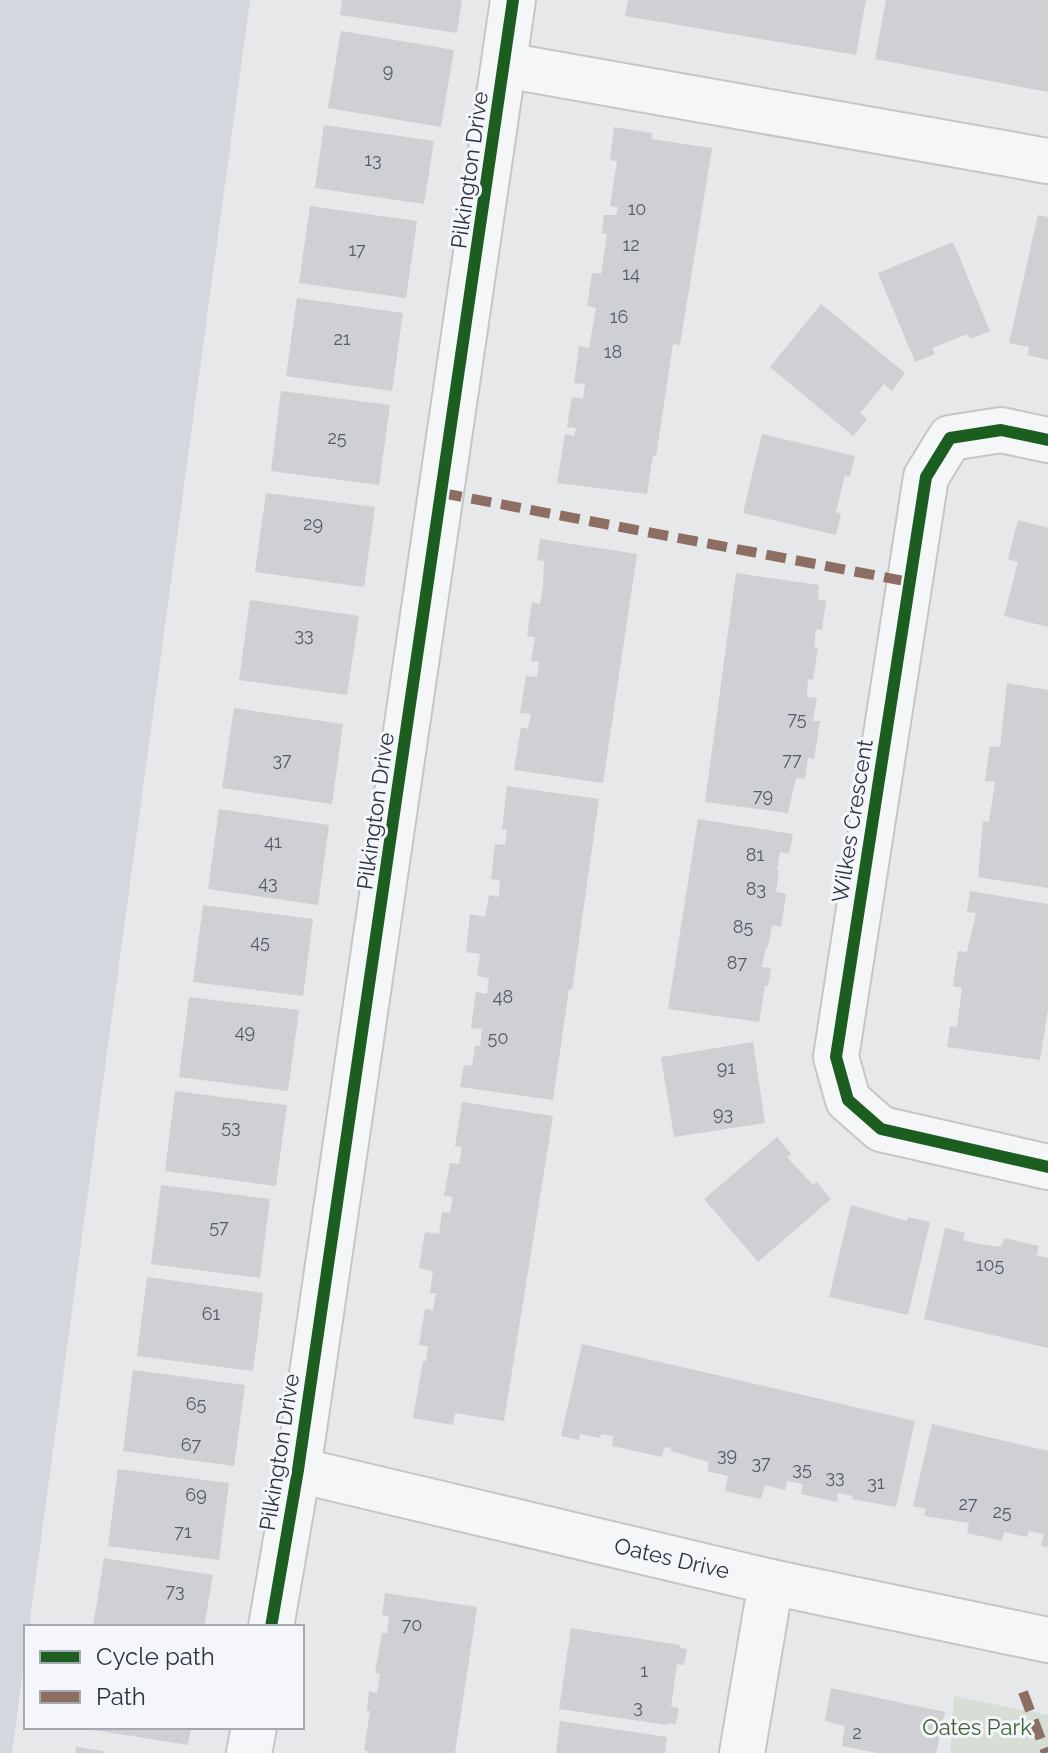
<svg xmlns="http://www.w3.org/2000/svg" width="1048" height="1753" font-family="Raleway,sans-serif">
<rect width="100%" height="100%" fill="#e6e8ea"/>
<path fill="#d4d7dd" d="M0,0H250L29,1627H26V1648L12,1753H0Z"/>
<path fill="#d6ded6" d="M954,1696L1048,1715V1753H950Z"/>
<g fill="#ced0d3">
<path d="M342,0H462L457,33L340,15Z"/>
<path d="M628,0H866L856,55L625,16Z"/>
<path d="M886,0H1048V92L875,59Z"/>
<path d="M341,31L454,50L441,127L328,108Z"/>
<path d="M324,125L434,141L424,204L315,188Z"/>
<path d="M614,127L652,133L651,139L712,148L680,345L673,344L656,456L653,455L647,494L557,483L565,434L574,436L576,428L567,427L572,397L583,399L585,384L574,383L579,346L589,348L596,308L587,306L592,273L601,274L607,234L602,233L604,215H616L618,207L610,206L617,161L610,160Z"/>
<path d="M310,206L417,221L406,298L299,283Z"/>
<path d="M1038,215L1048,217V360L1028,355L1029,347L1009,343Z"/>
<path d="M953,242L990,331L970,339L968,334L932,348L935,354L915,362L878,273Z"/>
<path d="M297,298L403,313L392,391L286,376Z"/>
<path d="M821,304L905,373L892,391L884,384L860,413L867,419L853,436L770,367Z"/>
<path d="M281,391L390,405L379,485L271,471Z"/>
<path d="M762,434L855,456L850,477L845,475L836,512L841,514L836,535L743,513Z"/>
<path d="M266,493L375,507L364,587L255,572Z"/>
<path d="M1018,520L1048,528V627L1004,616L1018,562L1008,559Z"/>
<path d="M540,539L637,554L603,783L514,770L521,727L528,729L531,714L520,713L526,676L537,677L539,662L531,661L535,637L527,636L532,602L540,604L543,586L544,561L537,560Z"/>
<path d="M736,573L819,585L818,599L826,601L822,630L816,629L814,647L818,648L813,680L808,679L807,697L817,698L813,721H820L814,759L808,758L805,779L796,778L788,813L705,802Z"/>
<path d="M250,600L359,616L347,695L239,680Z"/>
<path d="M1007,683L1048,690V888L978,877L983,821L989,822L995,782L985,781L990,746L1000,747Z"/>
<path d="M234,708L343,724L332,804L222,788Z"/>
<path d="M507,786L599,799L572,990L569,989L553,1100L460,1087L464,1065L472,1066L475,1046H480L482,1029L471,1028L476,992L487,994L489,978L477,976L480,954L466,952L470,914L485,917L489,895L499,897L500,880L491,879L495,844L505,845L507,829H502Z"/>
<path d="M219,809L329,825L318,905L208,889Z"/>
<path d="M698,819L793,834L789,854L780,852L777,870H779L776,892L786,894L781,927L772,925L768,947H766L762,967L771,968L768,986L765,985L759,1022L668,1009Z"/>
<path d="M970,891L1048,904V1009L1040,1060L947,1047L950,1026L957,1027L962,988L953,986L958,951L967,952L976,913L967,912Z"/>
<path d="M203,905L313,919L303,996L193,982Z"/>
<path d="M189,997L299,1010L288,1091L179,1077Z"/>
<path d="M753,1042L765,1123L674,1137L661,1057Z"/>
<path d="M175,1091L287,1105L276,1186L165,1171Z"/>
<path d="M462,1102L553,1116L504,1421L455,1413L453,1425L413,1418L423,1361H426L428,1346L419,1345L425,1309L433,1310L436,1293H430L433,1271L419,1268L425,1232L439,1234L442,1212L450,1213L453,1197L444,1196L450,1163L459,1164L462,1147L455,1146Z"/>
<path d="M777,1137L791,1154L787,1157L813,1185L817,1182L831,1199L758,1262L704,1199Z"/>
<path d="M161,1185L270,1199L260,1278L151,1264Z"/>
<path d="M851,1205L907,1221L908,1217L930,1222L908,1315L829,1297Z"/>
<path d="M945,1228L965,1233L963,1240L979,1244L1001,1247L1004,1238L1039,1246L1036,1255L1048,1258V1348L924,1319Z"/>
<path d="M147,1277L263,1293L253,1371L137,1356Z"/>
<path d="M582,1344L915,1421L896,1507L852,1499L853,1496L838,1493L837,1502L801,1494L803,1484L787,1481L785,1490L765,1485L761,1499L725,1491L728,1476L707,1471L709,1462L671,1451V1448L665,1447L662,1457L612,1446L613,1436L601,1434L600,1438L580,1434L579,1440L561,1436Z"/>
<path d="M133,1370L245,1385L234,1466L123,1451Z"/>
<path d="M932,1424L1048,1451V1547L1041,1546L1044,1534L1029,1531L1027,1537L1004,1532L1002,1541L967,1533L969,1523L924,1516L926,1509L913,1506Z"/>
<path d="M118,1469L229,1483L219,1560L108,1546Z"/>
<path d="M104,1558L213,1575L204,1627H93Z"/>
<path d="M385,1593L477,1607L455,1753H367V1751L364,1750L370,1711H367L369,1691L377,1693L380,1674L375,1673L382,1633H387L389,1616L382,1615Z"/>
<path d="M571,1628L680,1645V1648L687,1649L684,1665L677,1664L671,1706L679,1708L676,1724L667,1723V1725L559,1709Z"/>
<path d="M831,1688L945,1712L936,1753H876L842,1746L845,1726L825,1721Z"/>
<path d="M560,1721L667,1737L665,1753H556Z"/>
<path d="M75,1727H191L188,1745Z"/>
<path d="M76,1747L104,1751V1753H75Z"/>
</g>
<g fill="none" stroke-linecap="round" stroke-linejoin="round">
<defs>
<g id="minor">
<path d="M504,65L1048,161"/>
<path d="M1048,440L1001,430L950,438L926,477L836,1057L848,1100L881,1129L1048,1167"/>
<path d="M298,1470L771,1582L1048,1640"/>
<path d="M271,1627L298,1470L513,0"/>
<path d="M249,1753L254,1727"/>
<path d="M742,1753L771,1582"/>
</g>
</defs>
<use href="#minor" stroke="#c4c6c8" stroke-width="48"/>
<use href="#minor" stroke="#f5f6f7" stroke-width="44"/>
<g stroke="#8d6e63" stroke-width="10" stroke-dasharray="20 10" stroke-linecap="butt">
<path d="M442,493L910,582"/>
<path d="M1023,1692L1046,1753"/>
</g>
<defs>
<g id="cycleway">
<path d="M1048,440L1001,430L950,438L926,477L836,1057L848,1100L881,1129L1048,1167"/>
<path d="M271,1627L298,1470L513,0"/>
</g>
</defs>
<use href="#cycleway" stroke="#f4f6f9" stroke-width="17"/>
<use href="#cycleway" stroke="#1b5e20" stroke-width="12"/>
</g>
<g text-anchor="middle" stroke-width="6" stroke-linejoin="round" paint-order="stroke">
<g font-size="18" fill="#545c69">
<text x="388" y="77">9</text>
<text x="373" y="166">13</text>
<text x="637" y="215">10</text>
<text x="631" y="251">12</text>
<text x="357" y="256">17</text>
<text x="631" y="280">14</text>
<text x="619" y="323">16</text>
<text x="342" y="345">21</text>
<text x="613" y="358">18</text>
<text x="337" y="444">25</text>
<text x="313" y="530">29</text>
<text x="304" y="641">33</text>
<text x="797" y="725">75</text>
<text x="282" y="766">37</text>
<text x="792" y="766">77</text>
<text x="763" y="802">79</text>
<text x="273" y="848">41</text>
<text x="755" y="861">81</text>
<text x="268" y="889">43</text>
<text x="756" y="895">83</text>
<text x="743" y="933">85</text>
<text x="260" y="948">45</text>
<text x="737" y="969">87</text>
<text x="503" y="1003">48</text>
<text x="245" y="1038">49</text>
<text x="498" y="1044">50</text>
<text x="726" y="1074">91</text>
<text x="723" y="1120">93</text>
<text x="231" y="1133">53</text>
<text x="219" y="1233">57</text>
<text x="990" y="1271">105</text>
<text x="211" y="1320">61</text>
<text x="196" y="1410">65</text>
<text x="191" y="1451">67</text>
<text x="727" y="1461">39</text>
<text x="761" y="1469">37</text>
<text x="802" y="1475">35</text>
<text x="835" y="1483">33</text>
<text x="876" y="1489">31</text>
<text x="196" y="1501">69</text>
<text x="968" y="1510">27</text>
<text x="1002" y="1518">25</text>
<text x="183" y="1538">71</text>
<text x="175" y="1597">73</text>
<text x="412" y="1631">70</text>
<text x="644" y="1677">1</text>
<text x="638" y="1713">3</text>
<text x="857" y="1739">2</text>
</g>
<g font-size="22" fill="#2b3445" stroke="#f4f6f9">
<text transform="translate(469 170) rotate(-82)" y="8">Pilkington Drive</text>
<text transform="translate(375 811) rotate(-82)" y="8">Pilkington Drive</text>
<text transform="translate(852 821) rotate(-81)" y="8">Wilkes Crescent</text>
<text transform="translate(279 1452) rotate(-81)" y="8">Pilkington Drive</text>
<text transform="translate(672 1558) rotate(13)" y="8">Oates Drive</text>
</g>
<g font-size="22" fill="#3f6138" stroke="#f4f6f9">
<text x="977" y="1735">Oates Park</text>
</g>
</g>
<rect x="24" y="1625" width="280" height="104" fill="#f4f6f9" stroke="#a4a8b1" stroke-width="2"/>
<rect x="40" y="1651" width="40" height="12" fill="#1b5e20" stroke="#a4a8b1" stroke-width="2"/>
<text x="96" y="1665" font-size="24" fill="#2b3445">Cycle path</text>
<rect x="40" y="1691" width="40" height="12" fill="#8d6e63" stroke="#a4a8b1" stroke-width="2"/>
<text x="96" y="1705" font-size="24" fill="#2b3445">Path</text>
</svg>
